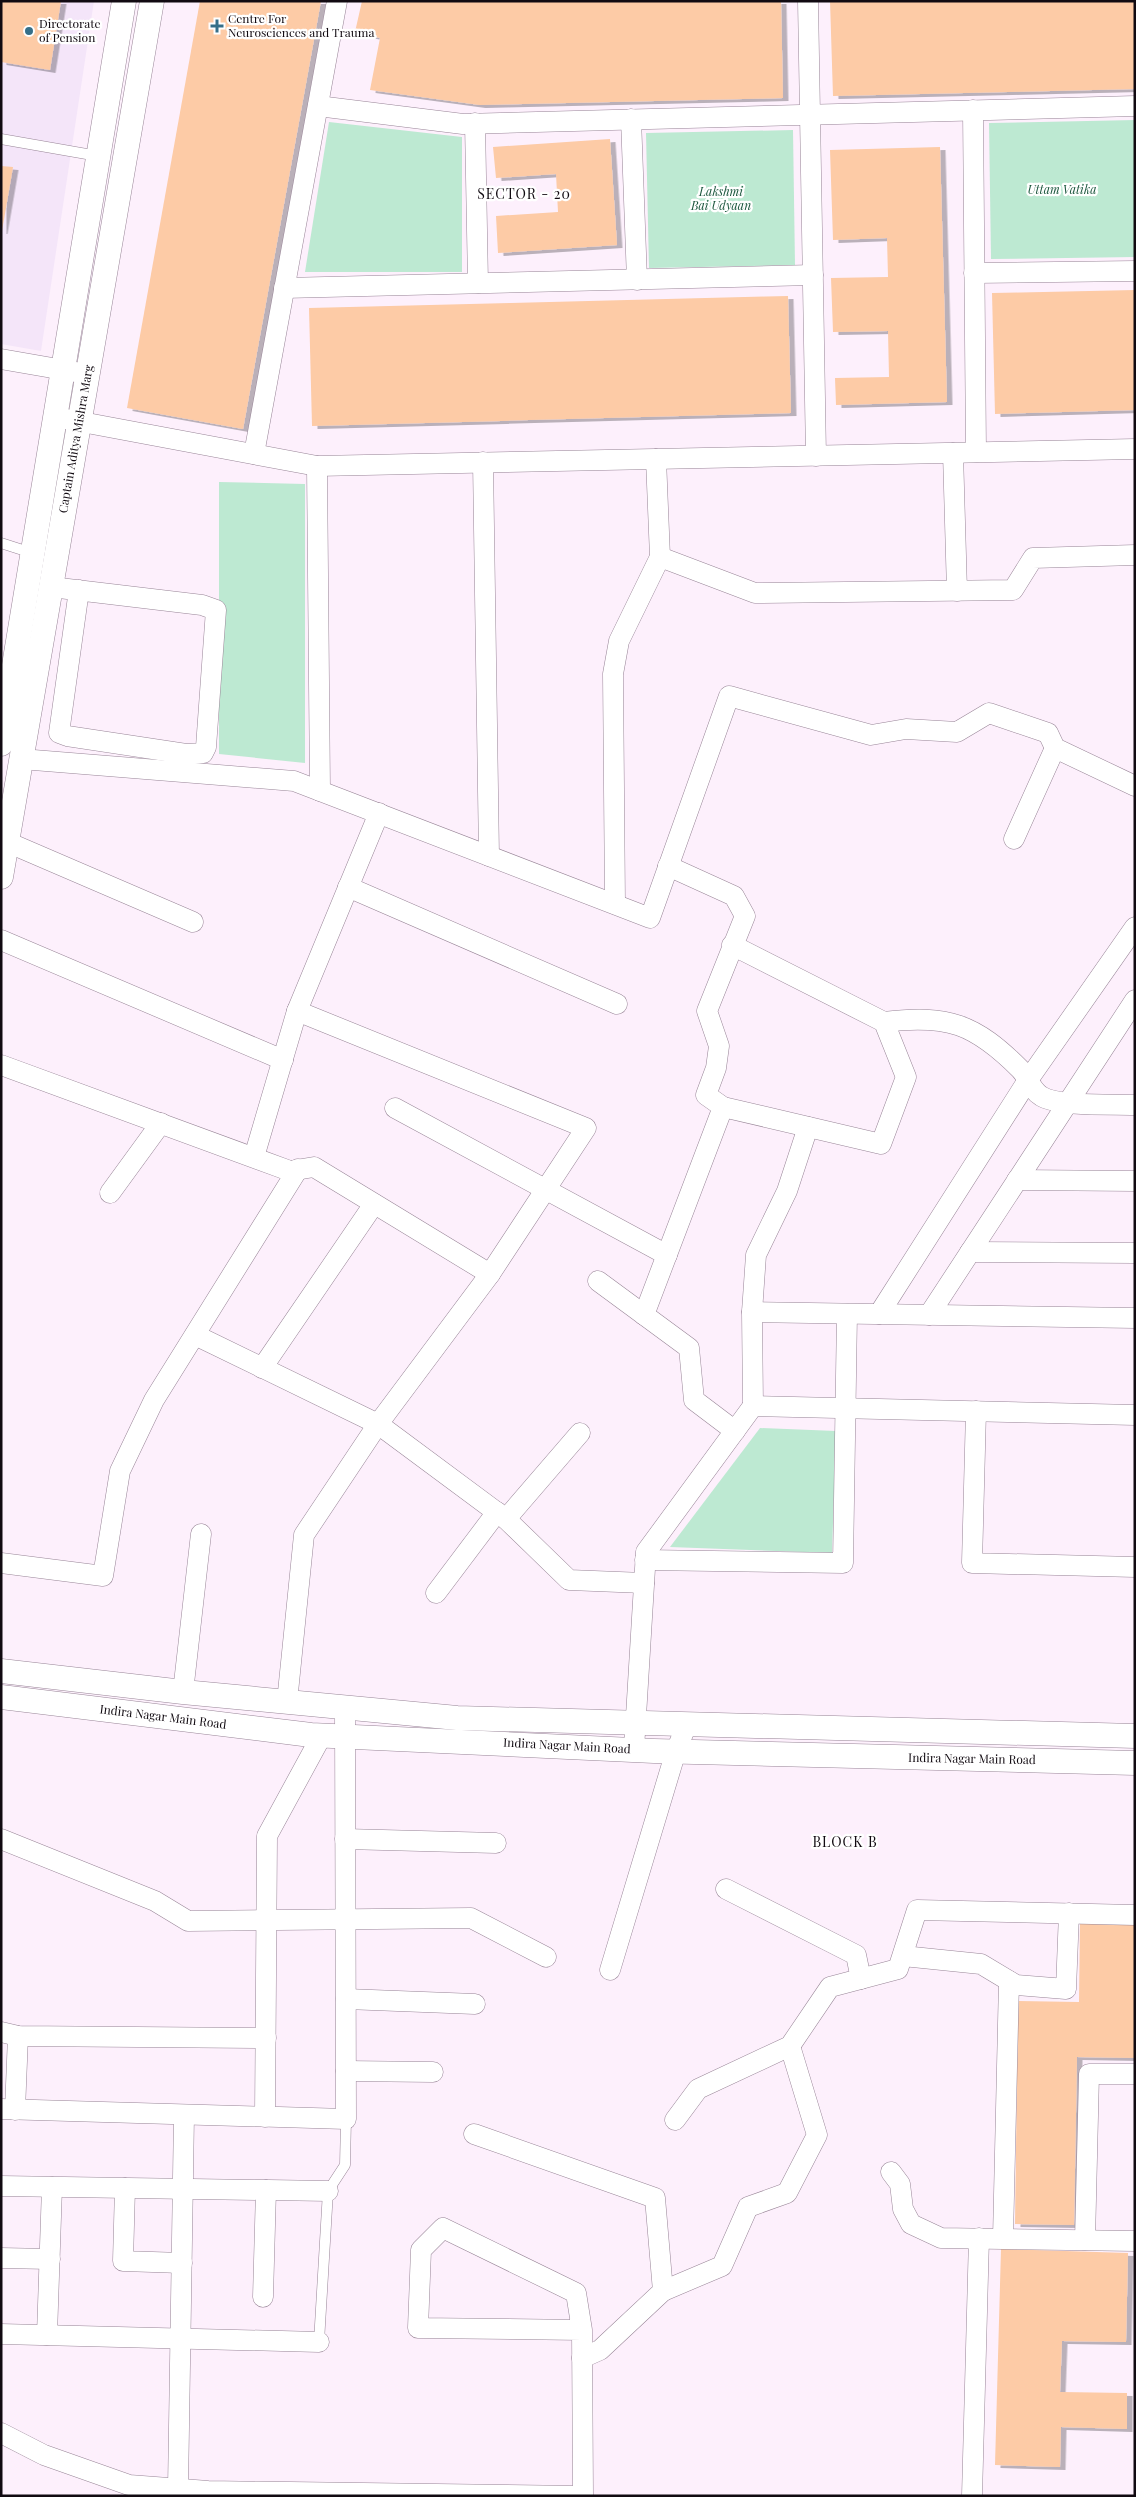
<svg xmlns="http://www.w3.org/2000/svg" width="1136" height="2497" font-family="'Playfair Display',serif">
<defs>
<filter id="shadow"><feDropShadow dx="5.5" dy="3" stdDeviation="0" flood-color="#0004"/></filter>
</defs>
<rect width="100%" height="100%" fill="#fdf0fc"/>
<path fill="#f4e5f9" d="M1,1H94L41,351L1,344Z"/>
<g fill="#bde9d2">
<path d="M1135,120V257L991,259L989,123Z"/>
<path d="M329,122L462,137V272H305Z"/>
<path d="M793,130L795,265L649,268L646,133Z"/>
<path d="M219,482L305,484V763L219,754Z"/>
<path d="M760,1428L836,1431L832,1553L670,1547Z"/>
</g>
<g fill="#fdcba6" filter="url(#shadow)">
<path d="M1,1H61L50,70L1,62Z"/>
<path d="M200,1H321L243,429L127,408Z"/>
<path d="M362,1H781L783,98L480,105L370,90L380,38L355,32Z"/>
<path d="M830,1H1135V89L833,96Z"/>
<path d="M610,139L617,245L498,253L496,216L558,212L556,174L496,178L493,147Z"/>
<path d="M940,147L947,402L836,405L835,378L889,377L888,331L833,332L831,278L888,277L887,238L833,240L830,150Z"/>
<path d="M1,166L13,167L2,231H1Z"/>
<path d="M1135,290V410L995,414L992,293Z"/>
<path d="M788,296L791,413L312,426L309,308Z"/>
<path d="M1080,1923L1135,1924V2058L1077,2057L1074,2225L1015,2224L1018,2001L1079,2002Z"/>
<path d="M1001,2249L1128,2253L1126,2342L1062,2341L1060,2392L1127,2393V2429L1061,2427L1060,2467L995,2465Z"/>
</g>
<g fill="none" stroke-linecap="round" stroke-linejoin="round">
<defs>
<g id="service">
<path d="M1,139L98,156"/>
<path d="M1,543L32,553"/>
<path d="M319,2342L328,2191L345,2165L346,2119"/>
</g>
<g id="minor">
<path d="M808,1L816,456"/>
<path d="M318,106L463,124L1135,106"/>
<path d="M973,110L976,452"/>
<path d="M631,119L637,280"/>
<path d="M475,123L478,283"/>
<path d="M974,273L1135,271"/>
<path d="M284,288L813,275"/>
<path d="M1,359L87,374"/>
<path d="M55,417L317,466L1135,449"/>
<path d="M953,453L957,591"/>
<path d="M254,454L337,1"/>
<path d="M483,462L489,856"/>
<path d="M317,466L320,791"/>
<path d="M660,557L755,593L1013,590L1033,558L1135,555"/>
<path d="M51,587L202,605L216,610L206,747L203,753L186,754L67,736L59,733L79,590"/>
<path d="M21,759L294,781L650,918L729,696L871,735L906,729L957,732L989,713L1048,733L1055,748L1135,786"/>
<path d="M1014,839L1055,748"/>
<path d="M7,842L193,922"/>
<path d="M668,866L734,896L745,916L707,1011L719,1046L716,1068L706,1095L723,1107L881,1144L906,1077L884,1022L732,945"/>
<path d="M348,887L617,1004"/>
<path d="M615,904L613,674L619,641L660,557L656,459"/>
<path d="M1,940L283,1060"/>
<path d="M884,1022C948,1014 975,1024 1020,1069C1027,1076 1032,1091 1041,1096C1058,1107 1113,1104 1135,1105"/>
<path d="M1,1065L290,1171L314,1167L490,1274"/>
<path d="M395,1108L667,1255"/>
<path d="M254,1157L297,1011L379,813"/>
<path d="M1017,1180L1135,1181"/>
<path d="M110,1193L161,1123"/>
<path d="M970,1252L1135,1253"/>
<path d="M598,1281L689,1348L694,1400L735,1431"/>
<path d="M752,1312L1135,1318"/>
<path d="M879,1314L1028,1080L1135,927"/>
<path d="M644,1315L723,1107"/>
<path d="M929,1315L1135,1000"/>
<path d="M195,1335L378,1424L506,1519L569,1580L644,1583"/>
<path d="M262,1368L374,1204"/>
<path d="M753,1406L752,1312L756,1255L787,1191L808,1127"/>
<path d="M976,1411L972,1563L1135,1567"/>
<path d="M506,1519L580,1433"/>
<path d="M645,1560L843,1563L847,1314"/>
<path d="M1,1563L103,1576L120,1471L154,1400L298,1169"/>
<path d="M436,1593L497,1512"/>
<path d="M183,1692L201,1534"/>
<path d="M287,1702L304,1535L378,1424L490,1274L586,1128L297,1011"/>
<path d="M634,1749L646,1552L753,1406L1135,1415"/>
<path d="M1,1839L155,1901L188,1921L471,1918L546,1957"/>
<path d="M345,1839L496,1843"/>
<path d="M726,1889L856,1955L861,1979"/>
<path d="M903,1956L981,1964L1016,1985L1066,1989L1069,1913"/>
<path d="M610,1970L676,1751L687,1724"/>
<path d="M346,1999L475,2004"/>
<path d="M1,2032L18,2036L266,2038"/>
<path d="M346,2071L433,2072"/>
<path d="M1,2109L346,2119L345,1708"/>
<path d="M15,2110L18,2036"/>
<path d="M265,2117L267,1836L322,1735"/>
<path d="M675,2120L698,2089L790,2046L830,1987L898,1969L917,1910L1135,1915"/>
<path d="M474,2134L655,2198L663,2291L600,2350L582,2358"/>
<path d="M891,2172L900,2184L903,2209L911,2224L941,2238L1135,2241"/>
<path d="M1,2186L328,2191"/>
<path d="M125,2188L123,2261L182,2263"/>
<path d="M1003,2238L1009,1981"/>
<path d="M1085,2240L1089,2074H1135"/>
<path d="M1,2258L50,2259"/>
<path d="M663,2291L722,2266L748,2207L787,2193L817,2135L790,2046"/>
<path d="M263,2297L266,2190"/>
<path d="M582,2330L576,2293L443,2228L421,2250L418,2328L582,2330L583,2496"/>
<path d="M1,2334L319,2342"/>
<path d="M47,2335L52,2187"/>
<path d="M1,2433L44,2455L129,2485L208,2491L579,2496"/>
<path d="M178,2489L184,2115"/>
<path d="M972,2496L979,2238"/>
</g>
<g id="tertiary">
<path d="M1,744L124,1"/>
<path d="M1,877L152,1"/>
<path d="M1,1671L183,1692L457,1718L1135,1736"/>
<path d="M1,1697L311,1735L654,1751L1135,1763"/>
</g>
</defs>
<use href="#service" stroke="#988597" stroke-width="11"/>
<use href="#minor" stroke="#988597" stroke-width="21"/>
<use href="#tertiary" stroke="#988597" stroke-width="25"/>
<use href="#service" stroke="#fff" stroke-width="10"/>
<use href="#minor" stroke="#fff" stroke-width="20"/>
<use href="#tertiary" stroke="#fff" stroke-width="24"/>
</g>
<g fill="#366f89" stroke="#fff" stroke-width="2">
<path d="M214.5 18.5h5v5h5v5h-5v5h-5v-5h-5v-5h5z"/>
<circle cx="29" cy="31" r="5"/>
</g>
<g text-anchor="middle" stroke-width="4.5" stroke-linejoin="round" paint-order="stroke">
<g font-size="12" fill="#110a11" stroke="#fff" text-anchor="start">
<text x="228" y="23">Centre For<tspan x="228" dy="14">Neurosciences and Trauma</tspan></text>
<text x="39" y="28">Directorate<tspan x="39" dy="14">of Pension</tspan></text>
</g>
<g font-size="12" font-style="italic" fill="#1b563d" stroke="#fff">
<text x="1062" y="194">Uttam Vatika</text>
<text x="721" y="196">Lakshmi<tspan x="721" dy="14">Bai Udyaan</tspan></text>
</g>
<g font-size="12" fill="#110a11" stroke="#fff">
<text transform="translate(76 439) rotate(-80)" y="4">Captain Aditya Mishra Marg</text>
<text transform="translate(163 1717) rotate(7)" y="4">Indira Nagar Main Road</text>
<text transform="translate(567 1746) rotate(3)" y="4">Indira Nagar Main Road</text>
<text transform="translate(972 1759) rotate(1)" y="4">Indira Nagar Main Road</text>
</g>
<g font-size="14" letter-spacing="1" fill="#110a11" stroke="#fff">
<text x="524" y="199">SECTOR - 20</text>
<text x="845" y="1847">BLOCK B</text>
</g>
</g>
<rect width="1136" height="2497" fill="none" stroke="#110a11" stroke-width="5"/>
</svg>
